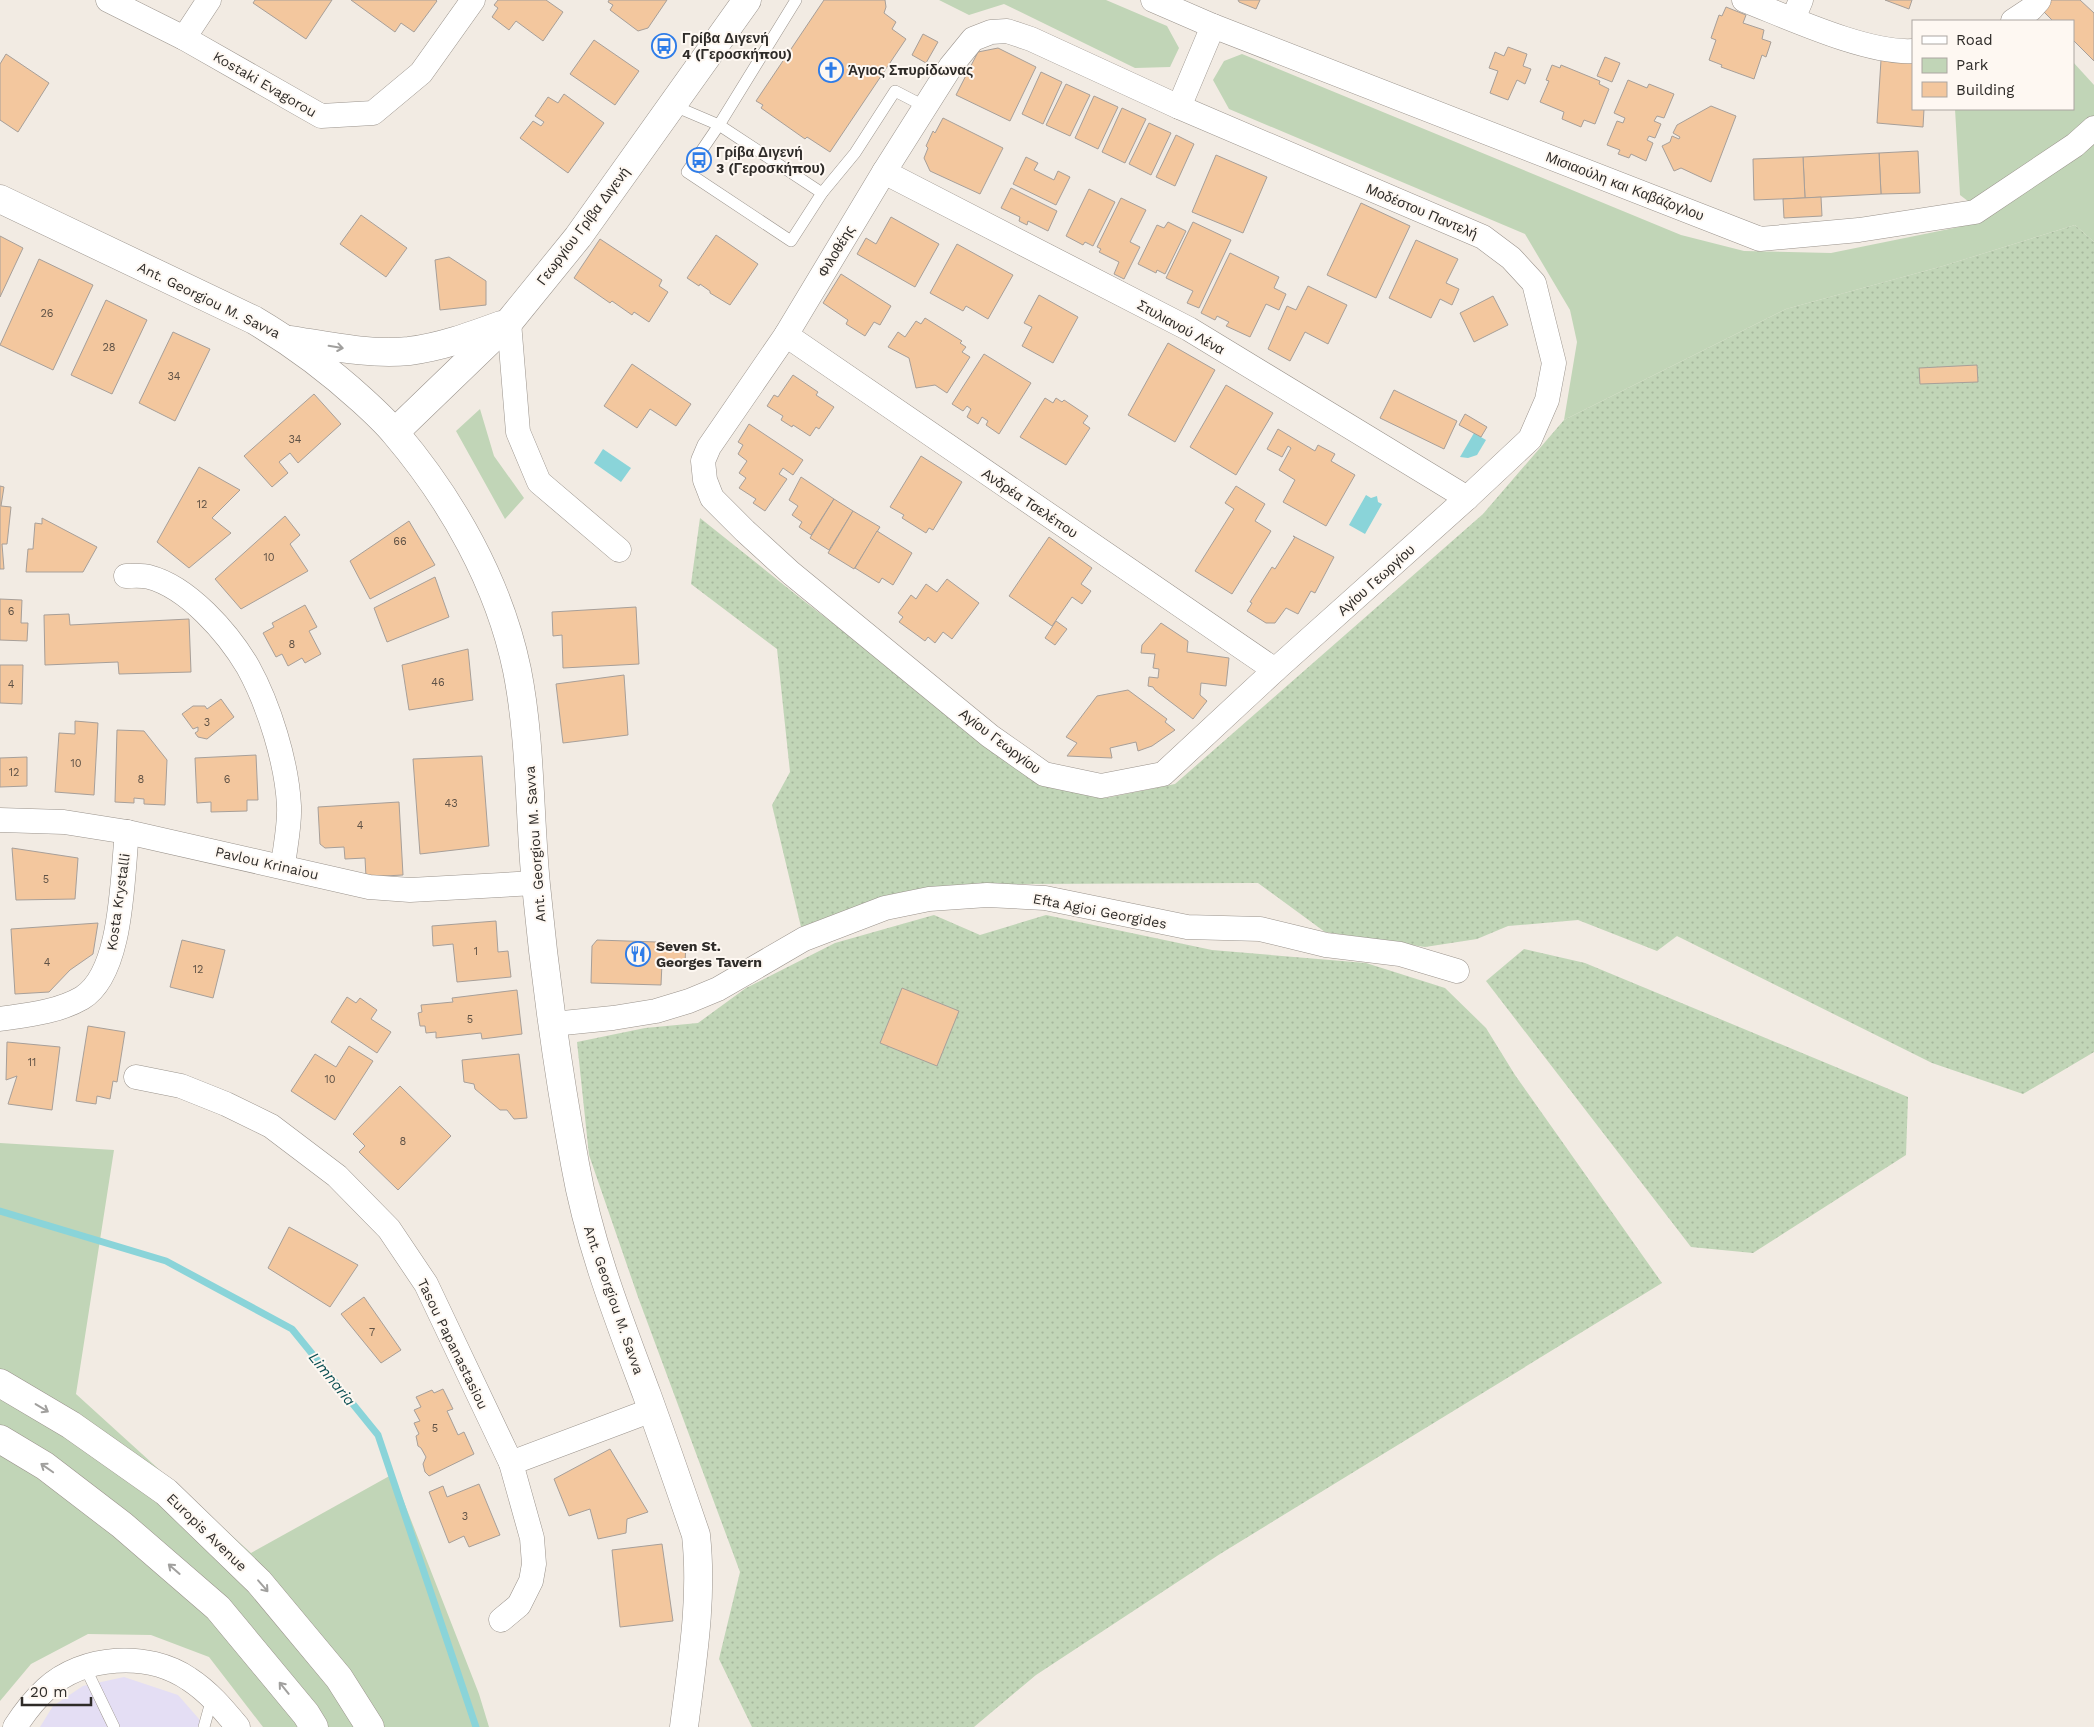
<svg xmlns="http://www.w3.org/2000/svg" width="2094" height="1727" font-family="'Work Sans',sans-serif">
<defs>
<pattern id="grass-dots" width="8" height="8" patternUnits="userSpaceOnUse" patternTransform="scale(1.25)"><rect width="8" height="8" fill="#c1d5b7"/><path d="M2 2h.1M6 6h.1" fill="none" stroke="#a6b79d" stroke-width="1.8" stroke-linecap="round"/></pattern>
</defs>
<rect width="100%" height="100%" fill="#f2ebe3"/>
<path fill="#e4def4" d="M124,1677L178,1695L206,1727H40L53,1706L83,1686Z"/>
<g fill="url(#grass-dots)">
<path d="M2075,225L2094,242V1052L2023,1094L1932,1063L1677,936L1657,951L1578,920L1508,926L1477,939L1425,947L1325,932L1258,883L989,884L877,899L801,927L772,805L790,772L777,649L691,584L700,518L804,601L1039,782L1106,798L1175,784L1483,514L1564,420L1786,309L1943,266Z"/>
<path d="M934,915L980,935L1046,915L1212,950L1366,963L1445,988L1486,1028L1515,1075L1662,1283L1220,1554L1036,1675L974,1727H752L719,1659L740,1572L638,1297L589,1155L577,1042L645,1028L698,1023L746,988L835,943Z"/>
<path d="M1524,949L1585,963L1908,1097L1906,1155L1753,1253L1691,1247L1486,981Z"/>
</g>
<g fill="#c1d5b7">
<path d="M939,0H1106L1167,26L1179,48L1170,67L1135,68L1004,4L969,15Z"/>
<path d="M1242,54L1681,235L1744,251L1831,253L1959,227L1977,208L1960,195L1955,109H2073V62L2094,85V242L2075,225L1943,266L1786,309L1564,420L1577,342L1570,310L1525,234L1229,109L1213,80L1224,61Z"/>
<path d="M480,409L494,456L524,498L505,519L456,431Z"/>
<path d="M0,1143L114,1150L76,1394L251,1553L393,1474L479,1694L489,1727H263L209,1657L151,1635L88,1634L31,1664L0,1701Z"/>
</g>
<g fill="#8ad4d9">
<path d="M1474,433L1486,440L1477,455L1468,458L1460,457Z"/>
<path d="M603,449L631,468L621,482L594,463Z"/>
<path d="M1366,495L1371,498L1377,496L1378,502L1382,504L1365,534L1349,525Z"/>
</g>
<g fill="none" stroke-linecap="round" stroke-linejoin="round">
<path stroke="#8ad4d9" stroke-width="7" d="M0,1211L166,1261L292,1329L378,1435L476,1727"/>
</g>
<g fill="#f3c79e" stroke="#a79f99">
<path d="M255,0H332L306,39L253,3Z"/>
<path d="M351,0H436L437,1L414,32L401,23L395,32Z"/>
<path d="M498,0H546L563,12L543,41L516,21L509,30L492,17L498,8L494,5Z"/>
<path d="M609,0H667L648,28L638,31L610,10L613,5L608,2Z"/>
<path d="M824,0H885L886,7L884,13L896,22L892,29L906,39L830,152L807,137L805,139L761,108L763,105L756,101Z"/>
<path d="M1238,0H1260L1256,9L1239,2Z"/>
<path d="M1885,0H1912L1909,9Z"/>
<path d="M2050,0H2080L2094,13V61L2073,40V21H2053L2043,11L2051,3Z"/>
<path d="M1726,7L1746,15L1743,23L1764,30L1762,39L1771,42L1766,57L1762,55L1754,79L1721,67L1722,65L1709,60L1716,40L1711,38L1719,15L1722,16Z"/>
<path d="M923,34L938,42L926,63L912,55Z"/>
<path d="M594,40L639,71L615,105L570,74Z"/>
<path d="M1508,47L1527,54L1523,66L1531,69L1525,84L1517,80L1508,100L1490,93L1498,71L1489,68L1495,52L1504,56Z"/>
<path d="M998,48L1036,67L1010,121L956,95L978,52Z"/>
<path d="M6,54L49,83L18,132L0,120V64Z"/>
<path d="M1605,57L1620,63L1612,82L1597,76Z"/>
<path d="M1881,60L1913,62V109H1924L1923,127L1877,123Z"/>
<path d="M1552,65L1560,68L1561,65L1600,81L1599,84L1609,89L1595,124L1584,120L1581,127L1562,119L1564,112L1540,102L1549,81L1546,80Z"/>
<path d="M1041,72L1062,82L1043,124L1022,114Z"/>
<path d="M1628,80L1647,88L1649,84L1674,94L1664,118L1657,116L1654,121L1661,124L1655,138L1649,136L1647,140L1653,143L1646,161L1631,154L1629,158L1618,154L1620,150L1607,145L1617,121L1623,123L1625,118L1614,113Z"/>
<path d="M1066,84L1090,95L1070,136L1046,125Z"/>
<path d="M564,94L604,123L568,173L520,138L533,121L541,126L544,122L535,116L548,97L558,103Z"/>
<path d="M1094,96L1118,107L1098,149L1075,138Z"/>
<path d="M1711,106L1736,116L1711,182L1681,168L1674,171L1662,146L1670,142L1672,136L1679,139L1680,137L1673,133L1677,125Z"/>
<path d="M1122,108L1146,119L1125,163L1102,152Z"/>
<path d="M943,118L1003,148L980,194L930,171L924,158L928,148L926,146L933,131L935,133Z"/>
<path d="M1149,123L1171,133L1151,175L1129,164Z"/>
<path d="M1176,135L1194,144L1175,186L1156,177Z"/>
<path d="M1918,151L1920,193L1881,194L1879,153Z"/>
<path d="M1879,153L1881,194L1805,198L1803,157Z"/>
<path d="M1216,155L1267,177L1243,233L1192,212Z"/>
<path d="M1026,157L1038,163L1034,170L1054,180L1058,171L1070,177L1056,205L1013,184Z"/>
<path d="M1803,157L1805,198L1754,200L1753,159Z"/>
<path d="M1011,188L1057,211L1048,231L1028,221L1027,225L1019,221L1020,217L1001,208Z"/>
<path d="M1089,189L1115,202L1093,246L1085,242L1083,245L1066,236Z"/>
<path d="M1821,197L1822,216L1784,218L1783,199Z"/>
<path d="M1121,198L1146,210L1130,242L1140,247L1124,279L1114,274L1119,262L1099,252L1101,249L1097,247Z"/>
<path d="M1361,203L1410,226L1376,298L1327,275Z"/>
<path d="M361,215L407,248L386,277L340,244Z"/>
<path d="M891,217L939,244L915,287L857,254L866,238L876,244Z"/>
<path d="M1168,222L1186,231L1165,274L1157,270L1156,273L1138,264L1157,225L1164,228Z"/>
<path d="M1193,222L1231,240L1199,308L1187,303L1193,291L1166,278Z"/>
<path d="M716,235L758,264L730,305L710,293V291L700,284L699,286L687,278Z"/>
<path d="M0,236L23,248L0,297Z"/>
<path d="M600,239L662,280L659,286L668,292L649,322L634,312L632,315L612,301L610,303L574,278Z"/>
<path d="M1416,240L1458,259L1446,283L1459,289L1452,305L1440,299L1431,318L1389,298Z"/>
<path d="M957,244L1013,275L988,319L966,306L963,311L930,293Z"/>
<path d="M1230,253L1279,277L1274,288L1286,294L1279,310L1266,304L1250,337L1226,326L1229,322L1217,316L1215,320L1201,313Z"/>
<path d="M449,257L486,281V305L440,310L435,260Z"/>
<path d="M39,259L93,285L53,370L0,345Z"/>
<path d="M841,274L891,306L880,325L874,322L865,336L846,324L848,320L823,303Z"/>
<path d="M1308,286L1347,305L1328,344L1305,332L1290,361L1268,349L1287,306L1296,310Z"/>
<path d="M1039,295L1078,317L1053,363L1022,346L1032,327L1024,323Z"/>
<path d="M1493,296L1508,325L1474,342L1460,313Z"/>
<path d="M106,300L147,320L112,394L71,375Z"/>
<path d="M925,318L962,341L960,343L966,347L962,352L970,357L947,393L935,385L916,388L909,358L888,347L898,332L905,337L916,321L921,324Z"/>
<path d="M173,332L210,349L175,421L139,403Z"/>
<path d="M1168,343L1215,370L1175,442L1128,415Z"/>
<path d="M984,354L1031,383L999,434L986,425L988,421L982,417L978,424L967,417L971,409L967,406L963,411L952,404Z"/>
<path d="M632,364L691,404L676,426L650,409L637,428L604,406Z"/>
<path d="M1977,365L1978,382L1920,384L1919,368Z"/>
<path d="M793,375L818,392L816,395L834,407L819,429L816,427L810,436L793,425L792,427L781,420L783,416L767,406L774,395L778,397Z"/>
<path d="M1226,385L1273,413L1236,475L1190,447Z"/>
<path d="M1394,390L1457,421L1444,449L1380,418Z"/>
<path d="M314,394L341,424L298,463L290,453L279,462L288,473L272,487L244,456Z"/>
<path d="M1045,398L1053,403L1056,398L1062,402L1064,400L1088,416L1083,423L1090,428L1066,465L1020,437Z"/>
<path d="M1465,414L1487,427L1481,437L1459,425Z"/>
<path d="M749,424L803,460L793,475L783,468L779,474L787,479L765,511L753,503L756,499L739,488L746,478L739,473L747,461L738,454L743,445L738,442Z"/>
<path d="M1278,429L1315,451L1318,445L1335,454L1331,461L1355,475L1326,526L1283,502L1295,480L1279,470L1291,448L1288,446L1282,457L1267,449Z"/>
<path d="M921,456L962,482L933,530L929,528L926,533L902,518L904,515L890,507Z"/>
<path d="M199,467L240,490L212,518L231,533L189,568L157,542Z"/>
<path d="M801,477L834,499L811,535L799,527L802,522L792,515L798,506L789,500Z"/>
<path d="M0,486L4,487L1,506L11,507L7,544H2L4,569H0Z"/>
<path d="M1236,486L1265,504L1255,521L1271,531L1232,594L1195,571L1234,509L1225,503Z"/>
<path d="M834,499L853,511L829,550L810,538Z"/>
<path d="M853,511L880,527L854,569L828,553Z"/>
<path d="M285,516L300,535L290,544L308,571L241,609L215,579Z"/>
<path d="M42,518L97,547L83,572H26L28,549H33L35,523L42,524Z"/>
<path d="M409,521L435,565L370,599L350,561Z"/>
<path d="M877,531L912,553L893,585L882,578L879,583L855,568Z"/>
<path d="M1293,536L1334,557L1315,593L1311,591L1298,614L1286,608L1275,623H1266L1247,611L1252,603L1250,602L1272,567L1275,569L1295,537Z"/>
<path d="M1049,537L1092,568L1081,584L1091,591L1082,604L1072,597L1052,626L1009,596Z"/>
<path d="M435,577L449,617L387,642L374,608Z"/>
<path d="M947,579L979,603L952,639L943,632L935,643L928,637L925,641L899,622L903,617L898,613L911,595L916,599L926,584L937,592Z"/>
<path d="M0,599L22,600L21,623H28L27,641L0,640Z"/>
<path d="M305,605L317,627L309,631L321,654L305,663L302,658L288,666L282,654L276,657L263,633L274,627L272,623Z"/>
<path d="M636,607L639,664L563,668L562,635L553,636L552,612Z"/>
<path d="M69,614L70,625L189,619L191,672L119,674L118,662L45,665L44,615Z"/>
<path d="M1056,621L1067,629L1055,645L1045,638Z"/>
<path d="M1161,623L1188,641L1187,652L1229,658L1226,686L1201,683L1200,695L1207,701L1193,719L1155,690L1153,687L1148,686L1149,677L1158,678L1159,669L1153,668L1155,654L1141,653L1142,645Z"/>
<path d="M468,649L473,700L409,710L402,665Z"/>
<path d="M0,665H23L22,704L0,703Z"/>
<path d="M624,675L628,735L563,743L556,684Z"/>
<path d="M1128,690L1167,719L1165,722L1175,730L1152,746L1138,751L1136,742L1110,748L1112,758L1067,756L1077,743L1066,737L1097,696Z"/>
<path d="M221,699L234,717L207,739L198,737L195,733L198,731V727L193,729L182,714L193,706H205L207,709Z"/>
<path d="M75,721L98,723L94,795L55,792L59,733L75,734Z"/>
<path d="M117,730L144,731L167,760L165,805L144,804V799L134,798V803L115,802Z"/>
<path d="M256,755L258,800H247V811L211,812V802L197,803L195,758Z"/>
<path d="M482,756L489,846L420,854L413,759Z"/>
<path d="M27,757V786L0,787V758Z"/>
<path d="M399,802L403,875L366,877L365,858L345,859L344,847L325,848L320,844L318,807Z"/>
<path d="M12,848L78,858L75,899L16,900Z"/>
<path d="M496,921L498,952L508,951L511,977L457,982L453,944L433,946L432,926Z"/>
<path d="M98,923L93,954L70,970L49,992L15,994L11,929Z"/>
<path d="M182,940L225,950L213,998L170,987Z"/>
<path d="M597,940L686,943L685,963H662L661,985L591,983L592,946Z"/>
<path d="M902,988L959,1011L937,1066L880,1043Z"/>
<path d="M517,990L522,1034L482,1039L481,1033L436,1038V1032L426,1033L425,1026H420L418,1013L422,1012L421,1005L453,1002L452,998Z"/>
<path d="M347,997L356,1003L360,998L377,1010L371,1019L391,1032L377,1053L331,1022Z"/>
<path d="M88,1026L125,1032L117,1082L113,1081L110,1099L97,1096L96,1104L76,1101Z"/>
<path d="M7,1042L60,1047L52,1110L8,1104L17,1076L6,1080Z"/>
<path d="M349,1046L373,1061L335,1120L291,1091L315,1054L336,1067Z"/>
<path d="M519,1054L527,1118L514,1119L507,1110H500L475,1089L474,1084L464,1082L462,1060Z"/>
<path d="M400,1086L451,1136L398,1190L359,1152L365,1146L353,1134Z"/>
<path d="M289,1227L358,1265L330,1307L268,1268Z"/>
<path d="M364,1297L401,1350L381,1363L341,1314Z"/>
<path d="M443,1389L453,1409L447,1411L458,1435L464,1432L474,1454L429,1476L425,1472L423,1464L426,1457L421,1448L418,1446L416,1436L419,1434L414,1423L420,1421L414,1410L421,1407L416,1397L432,1390L434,1393Z"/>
<path d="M610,1449L648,1512L627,1519L626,1533L598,1539L590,1509L569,1516L554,1479Z"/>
<path d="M479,1484L500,1535L469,1547L464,1536L449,1543L429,1492L443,1486L447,1497Z"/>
<path d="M662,1544L673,1621L620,1627L612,1550Z"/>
</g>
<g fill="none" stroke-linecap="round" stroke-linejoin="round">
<defs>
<g id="lane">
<path d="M796,0L719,125L687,172L791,241L822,193L855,153L895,91L924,106"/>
<path d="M672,105L719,125L822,193"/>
<path d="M85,1667L114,1727"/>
<path d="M204,1727L212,1698"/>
</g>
<g id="street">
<path d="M108,0L184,38L321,116L373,113L421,73L473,0"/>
<path d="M1153,0L1213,26L1760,239L1859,230L1975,212L2075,145L2094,128"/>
<path d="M1744,0C1788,17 1867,54 1913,51"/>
<path d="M1793,19L1801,0"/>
<path d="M2013,21L2031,9L2039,0"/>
<path d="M1007,31L1031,39L1179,107L1483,237L1511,258L1534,283L1554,363L1547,400L1530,439L1467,498L1275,670L1163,774L1101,786L1044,774L990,736L791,573L745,531L712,498L705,480L703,461L709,447L786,335L884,172L951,66L973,39L991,32Z"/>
<path d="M184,38L209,0"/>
<path d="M1179,107L1213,26"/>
<path d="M884,172L1189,329L1467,498"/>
<path d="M509,322L518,432L539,482L619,550"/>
<path d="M786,335L1275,670"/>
<path d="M126,576C133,576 142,575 149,577C188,587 228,633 248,667C269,705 287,763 289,806C290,825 285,847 283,866"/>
<path d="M0,820L64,822L127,832L369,887L410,890L535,883"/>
<path d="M0,1019C27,1015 58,1012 82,998C123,973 122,877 127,832"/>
<path d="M553,1024L613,1018L656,1011L689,1001L718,989L804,939L885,908L929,899L987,895L1045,898L1187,927L1260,929L1326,945L1400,954L1457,971"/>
<path d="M136,1077L181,1086L226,1104L271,1126L337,1176L389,1229L426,1284L511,1463L532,1538L534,1564L531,1581L519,1605L501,1620"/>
<path d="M511,1463L652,1410"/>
<path d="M15,1727C24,1713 34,1700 46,1689C83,1655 148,1651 189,1679C209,1692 223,1709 238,1727"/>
</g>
<g id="secondary">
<path d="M0,199L254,320C293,343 328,369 362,400C373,410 385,421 395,433C452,500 499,583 517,670C531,741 529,813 536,885C545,978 558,1072 575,1164C589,1244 619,1320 647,1395C664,1442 680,1488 696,1535C703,1599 692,1663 684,1727"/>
<path d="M291,340C329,346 370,355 409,351C441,347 471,336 501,325"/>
<path d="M395,432L509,322L578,237L747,0"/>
</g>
<g id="highway">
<path d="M0,1383L71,1425L166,1492L259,1582L339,1678L370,1727"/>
<path d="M0,1439L45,1466L122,1525L218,1608L306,1714L314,1727"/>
</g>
</defs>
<use href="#lane" stroke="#9a938c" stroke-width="12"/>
<use href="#street" stroke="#9a938c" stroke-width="25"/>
<use href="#secondary" stroke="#9a938c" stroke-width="29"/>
<use href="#highway" stroke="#9a938c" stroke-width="29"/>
<use href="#lane" stroke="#fff" stroke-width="11"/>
<use href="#street" stroke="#fff" stroke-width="24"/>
<use href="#secondary" stroke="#fff" stroke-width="28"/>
<use href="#highway" stroke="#fff" stroke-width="28"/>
</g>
<defs><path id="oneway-shaft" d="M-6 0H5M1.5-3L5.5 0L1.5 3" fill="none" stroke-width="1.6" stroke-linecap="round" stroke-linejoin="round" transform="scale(1.25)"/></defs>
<g stroke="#a1a09e">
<use href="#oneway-shaft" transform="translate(336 347) rotate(9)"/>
<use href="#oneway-shaft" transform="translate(42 1408) rotate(31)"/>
<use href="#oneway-shaft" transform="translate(47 1468) rotate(-145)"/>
<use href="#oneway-shaft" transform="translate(174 1569) rotate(-139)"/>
<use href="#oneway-shaft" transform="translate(263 1586) rotate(49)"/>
<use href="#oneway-shaft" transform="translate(284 1688) rotate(-129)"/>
</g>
<defs>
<symbol id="bus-ring" viewBox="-11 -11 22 22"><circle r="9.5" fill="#fef8f2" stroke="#2e7ce8" stroke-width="1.5"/><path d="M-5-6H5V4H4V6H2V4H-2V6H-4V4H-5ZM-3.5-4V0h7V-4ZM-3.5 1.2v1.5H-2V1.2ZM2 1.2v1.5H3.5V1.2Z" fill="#2e7ce8"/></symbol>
<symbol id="church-ring" viewBox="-11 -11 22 22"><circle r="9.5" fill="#fef8f2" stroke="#2e7ce8" stroke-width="1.5"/><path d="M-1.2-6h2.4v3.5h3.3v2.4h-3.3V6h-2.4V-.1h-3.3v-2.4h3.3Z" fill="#2e7ce8"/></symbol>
<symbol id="restaurant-ring" viewBox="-11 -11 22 22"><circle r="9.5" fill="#fef8f2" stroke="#2e7ce8" stroke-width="1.5"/><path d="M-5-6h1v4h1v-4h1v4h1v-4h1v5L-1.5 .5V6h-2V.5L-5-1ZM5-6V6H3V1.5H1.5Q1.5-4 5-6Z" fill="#2e7ce8"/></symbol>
</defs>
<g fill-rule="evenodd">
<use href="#bus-ring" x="650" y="32" width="28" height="28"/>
<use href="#church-ring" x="817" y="56" width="28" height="28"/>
<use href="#bus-ring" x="685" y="146" width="28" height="28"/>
<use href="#restaurant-ring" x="624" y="940" width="28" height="28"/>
</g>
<g text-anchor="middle" stroke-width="4" stroke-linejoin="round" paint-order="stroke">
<g font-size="11" fill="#5f5246">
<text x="47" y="317">26</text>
<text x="109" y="351">28</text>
<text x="174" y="380">34</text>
<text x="295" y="443">34</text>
<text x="202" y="508">12</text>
<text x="400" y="545">66</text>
<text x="269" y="561">10</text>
<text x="11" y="615">6</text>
<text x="292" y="648">8</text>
<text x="438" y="686">46</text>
<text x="11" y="688">4</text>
<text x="207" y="726">3</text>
<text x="76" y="767">10</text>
<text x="14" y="776">12</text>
<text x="141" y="783">8</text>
<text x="227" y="783">6</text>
<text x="451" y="807">43</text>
<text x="360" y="829">4</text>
<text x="46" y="883">5</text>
<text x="476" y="955">1</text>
<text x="47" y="966">4</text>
<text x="198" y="973">12</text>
<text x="470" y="1023">5</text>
<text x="32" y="1066">11</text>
<text x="330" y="1083">10</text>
<text x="403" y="1145">8</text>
<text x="372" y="1336">7</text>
<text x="435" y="1432">5</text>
<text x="465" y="1520">3</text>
</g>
<g font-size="14" font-weight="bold" fill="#2e2b28" stroke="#fef8f2" text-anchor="start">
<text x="682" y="43">Γρίβα Διγενή<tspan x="682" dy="16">4 (Γεροσκήπου)</tspan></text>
<text x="848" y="75">Άγιος Σπυρίδωνας</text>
<text x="716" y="157">Γρίβα Διγενή<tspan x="716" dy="16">3 (Γεροσκήπου)</tspan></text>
<text x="656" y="951">Seven St.<tspan x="656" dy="16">Georges Tavern</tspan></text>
</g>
<g font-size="14" fill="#2e2b28" stroke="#fef8f2">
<text transform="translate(265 84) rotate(30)" y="5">Kostaki Evagorou</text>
<text transform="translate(1625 186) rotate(21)" y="5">Μισιαούλη και Καβάζογλου</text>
<text transform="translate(1422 211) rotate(23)" y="5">Μοδέστου Παντελή</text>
<text transform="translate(583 226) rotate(-53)" y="5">Γεωργίου Γρίβα Διγενή</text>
<text transform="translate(836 251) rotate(-59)" y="5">Φιλοθέης</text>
<text transform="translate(209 300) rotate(26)" y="5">Ant. Georgiou M. Savva</text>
<text transform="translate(1181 327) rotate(29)" y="5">Στυλιανού Λένα</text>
<text transform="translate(1030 503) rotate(34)" y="5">Ανδρέα Τσελέπου</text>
<text transform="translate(1376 580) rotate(-42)" y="5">Αγίου Γεωργίου</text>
<text transform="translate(1000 741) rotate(37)" y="5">Αγίου Γεωργίου</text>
<text transform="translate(535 844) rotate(-94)" y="5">Ant. Georgiou M. Savva</text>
<text transform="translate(267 863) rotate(13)" y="5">Pavlou Krinaiou</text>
<text transform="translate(118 902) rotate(-82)" y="5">Kosta Krystalli</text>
<text transform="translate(1100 911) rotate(11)" y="5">Efta Agioi Georgides</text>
<text transform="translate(614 1300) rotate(71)" y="5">Ant. Georgiou M. Savva</text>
<text transform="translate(453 1344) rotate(64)" y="5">Tasou Papanastasiou</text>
<text transform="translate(207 1532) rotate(44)" y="5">Europis Avenue</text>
</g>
<g font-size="15" font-style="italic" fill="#094d51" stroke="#fef8f2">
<text transform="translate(332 1379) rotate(51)" y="5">Limnaria</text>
</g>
</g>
<rect x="1912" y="20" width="162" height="90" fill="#fef8f2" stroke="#aba6a1"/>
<rect x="1922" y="36" width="25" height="8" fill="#ffffff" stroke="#aba6a1"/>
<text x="1956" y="45" font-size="15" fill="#2e2b28">Road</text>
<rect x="1922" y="58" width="25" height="15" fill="#c1d5b7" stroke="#aba6a1"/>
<text x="1956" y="70" font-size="15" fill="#2e2b28">Park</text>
<rect x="1922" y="82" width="25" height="15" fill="#f3c79e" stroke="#aba6a1"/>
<text x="1956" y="95" font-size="15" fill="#2e2b28">Building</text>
<path d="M22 1697v8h69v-8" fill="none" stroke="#2e2b28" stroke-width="2.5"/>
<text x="30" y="1697" font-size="15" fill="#2e2b28" stroke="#fef8f2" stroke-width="4" paint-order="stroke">20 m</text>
</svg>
